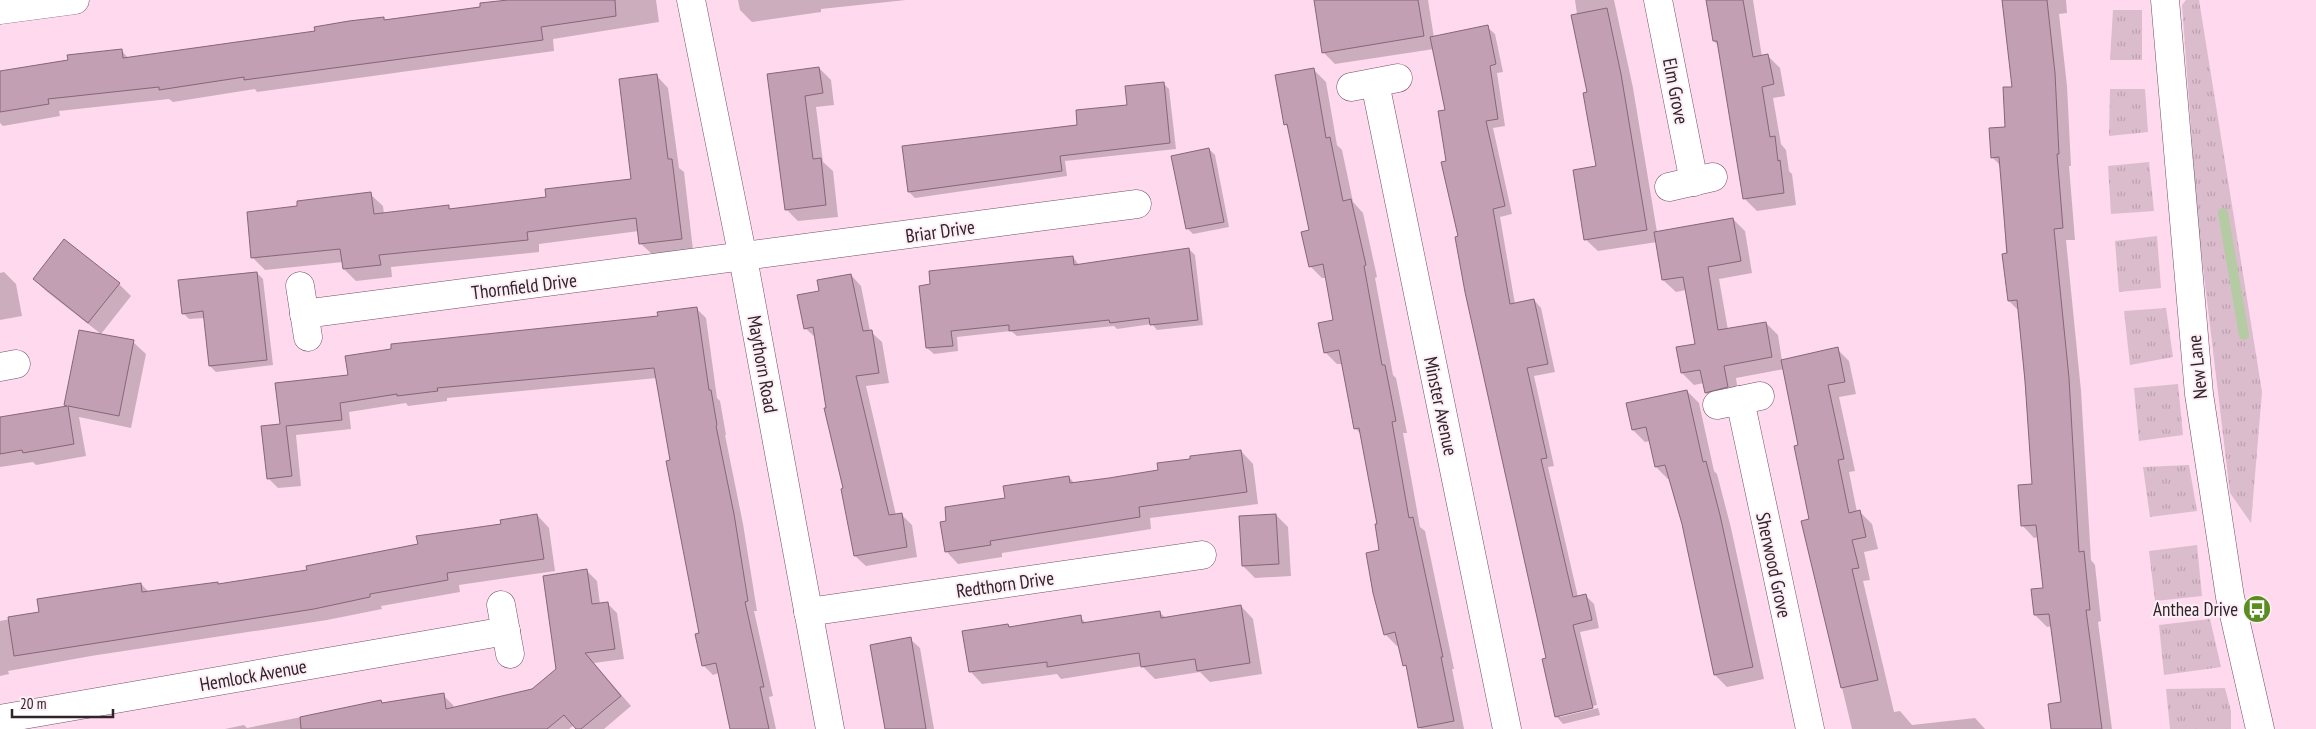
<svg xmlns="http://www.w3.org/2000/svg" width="2316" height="729" font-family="'PT Sans Narrow',sans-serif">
<defs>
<pattern id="grass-tufts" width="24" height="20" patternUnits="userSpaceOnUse" patternTransform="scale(1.25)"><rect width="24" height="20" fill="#dbbccd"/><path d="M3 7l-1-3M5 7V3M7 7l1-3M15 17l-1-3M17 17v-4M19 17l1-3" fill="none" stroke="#bca1b0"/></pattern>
</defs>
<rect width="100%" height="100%" fill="#ffd9ee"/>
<g fill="url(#grass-tufts)">
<path d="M2186,0H2199L2262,392L2251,523L2230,493L2198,225L2182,5Z"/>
<path d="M2113,10H2142V60H2110Z"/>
<path d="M2110,89H2145L2148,132L2109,136Z"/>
<path d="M2149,162L2154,211L2111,214L2108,166Z"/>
<path d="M2157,236L2161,288L2119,292L2115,241Z"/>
<path d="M2166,308L2173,357L2130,365L2124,311Z"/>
<path d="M2178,384L2183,435L2139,441L2134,388Z"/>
<path d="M2189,465L2197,511L2150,517L2143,467Z"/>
<path d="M2197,545L2202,596L2155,601L2149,551Z"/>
<path d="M2210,619L2221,667L2164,675L2159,625Z"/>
<path d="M2225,688L2231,711V729H2170L2166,689Z"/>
</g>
<g fill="#0003">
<path d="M524,0H656L659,22L553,39L554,51L257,92L255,89L173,102L169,99L59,111L60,116L3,126L0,123V73L121,50L129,59L316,32L383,18L386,21L482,8Z"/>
<path d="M738,0H906L821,9V12L752,22L740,10Z"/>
<path d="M1334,0H1428L1434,38L1487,27L1495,34L1503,72L1497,73L1505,126L1493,128L1512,214L1500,217L1515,304L1534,300L1541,308L1555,372L1534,376L1554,466L1548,467L1578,597L1586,596L1594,604L1599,628L1580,632L1597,705L1560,714V717L1598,708L1600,715L1563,724L1556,716L1547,659L1460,237L1448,162L1447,111L1434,49L1335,64L1323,52Z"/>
<path d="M1575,0H1614L1633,88L1657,232L1733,219L1745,231L1752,273L1719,279L1728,330L1766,323L1778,335L1782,361L1837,349L1849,361L1856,394L1839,397L1855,471L1849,472L1857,512H1860L1872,524L1878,549L1864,552L1870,580L1863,581L1894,712L1900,711L1912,725L1975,718L1985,729H1852L1802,522L1811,520L1799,446L1784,369L1736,378L1739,399L1718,405L1706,393L1704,383L1694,385L1682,373L1697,345L1686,290L1676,292L1663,280L1657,242L1598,251L1585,239L1598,167Z"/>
<path d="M1707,0H1753L1762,57L1768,56L1780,68L1785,96L1773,98L1781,144L1786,150L1789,171L1792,174L1796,205L1757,211L1744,198L1719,46L1714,41Z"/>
<path d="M2002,0H2066L2067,13L2059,14L2067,86L2071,166H2069L2075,240H2066L2081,391L2091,560L2095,565L2101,621L2098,622L2112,729H2053L2062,703L2052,626L2047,627L2035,615L2044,589L2039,537L2034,538L2022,525L2033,485L2019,311L2009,301L2001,166L1992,157L2006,128L2013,88Z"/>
<path d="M819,68L831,80L834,105L816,107L823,162L833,171L838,217L798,221L786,209L768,75Z"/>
<path d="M1314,70L1326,82L1337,145L1342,150L1353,202L1363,213L1377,277L1375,278L1393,375L1396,378L1407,433H1403L1420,527L1425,531L1454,669H1452L1464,729H1421L1419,727L1408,668L1404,665L1399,646H1397L1385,634L1378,525L1361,434L1355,428L1342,364H1337L1325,352L1334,321L1326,278H1322L1310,266L1311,231L1290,129L1285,124Z"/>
<path d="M656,75L668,88L679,168L684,172L693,250L653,255L640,243L639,231L539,244V252L391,267L392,277L356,281L344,269L343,262L265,270L252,257L299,208L370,194L383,206L384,214L448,207L452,210L547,198L633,180Z"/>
<path d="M1163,83L1169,89L1176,149L1065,161L1067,176L915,198L909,192L1129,106Z"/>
<path d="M1209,149L1215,155L1229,227L1193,234L1187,228Z"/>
<path d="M1189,249L1195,255L1203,325L1157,330L1152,324L1117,329L1114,326L1017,336L1011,331L957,337L958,351L934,354L927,348L920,287L1073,257L1079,265Z"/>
<path d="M4,272L16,284L22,316L0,320V273Z"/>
<path d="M257,273L263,279L273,365L216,372L210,366L205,318L189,319L183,313Z"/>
<path d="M851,275L861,286L870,331L882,342L889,383L866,386L896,515L901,514L912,525L917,557L866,566L855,556L816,338L805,328L820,292Z"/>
<path d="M34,279L119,284L131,296L101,334L46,291Z"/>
<path d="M696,308L706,318L717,398L720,401L726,435H725L743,524L757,611H754L773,696L769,697L776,729H731L719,673L713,675L703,665L701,634L657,378L447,398V401L408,406L406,403L349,412L351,429L296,435L301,486L278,488L268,478L281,425L349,377L659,317Z"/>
<path d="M133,342L146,354L131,428L79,417L86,456L36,465L33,462L0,467V418L67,407L65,405Z"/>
<path d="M1687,391L1699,403L1714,471L1717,474L1731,528L1764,679L1727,687L1715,675L1684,524L1670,478L1668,479L1656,467L1651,441L1645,442L1633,430Z"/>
<path d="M1241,451L1253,464L1258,504L1150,518L1151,529L1002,553V557L958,564L946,551L1007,499L1069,477L1075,484L1160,471L1192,460Z"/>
<path d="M537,515L549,528L555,571L459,585L460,592L381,606L382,609L327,620L91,656L8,671L9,674L0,676V621L40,613L141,584L149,592L217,583L219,585L308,571Z"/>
<path d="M1276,515L1288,527L1291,576L1255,578L1243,566Z"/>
<path d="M586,570L597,581L600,604L607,603L617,613L624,659L594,663L631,706L604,729H577L574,725L569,729H225L244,725L247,728L381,701L383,704L443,695L453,705L454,709L533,690L558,669Z"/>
<path d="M1241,606L1253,619L1262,674L1210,682L1200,672L1155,679L1142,666L1061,679L1057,674L982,684L970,671L1008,625L1011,628L1080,617L1087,624L1160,613L1166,618Z"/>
<path d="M910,639L920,648L934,729H885Z"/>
</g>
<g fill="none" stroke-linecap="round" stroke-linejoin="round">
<path stroke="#b5cba4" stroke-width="10" d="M2223,213L2244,335"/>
</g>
<g fill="#c29fb3" stroke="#876679">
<path d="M508,0H615L616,16L541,27L543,40L244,80V77L159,90V87L48,99L49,104L0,112V71L68,60L67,55L122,49L123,58L315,31L314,27L349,21L384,17V20L480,7V3Z"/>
<path d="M1314,0H1418L1424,36L1322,53Z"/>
<path d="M1706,0H1743L1753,57L1768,54L1774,84L1762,87L1770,137L1775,136L1778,161L1780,160L1784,193L1743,199L1717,41H1713Z"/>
<path d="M2002,0H2047L2055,73L2059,154H2057L2063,228L2054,229L2069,378L2079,552L2084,551L2090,610H2086L2102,729H2051L2048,704L2061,702L2049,614L2034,615L2031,589L2043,588L2036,525L2021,526L2018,485L2032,484L2025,381L2017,300L2008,301L2002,254L2007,253L1999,157L1991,158L1989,128L2005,127L2003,87H2012Z"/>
<path d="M1607,8L1621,74L1647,230L1584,240L1573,170L1596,166L1583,93L1587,92L1571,15Z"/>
<path d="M1488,25L1496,64L1490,66L1498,119L1486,121L1505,206L1493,209L1510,304L1534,299L1548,364L1527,368L1547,458L1541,459L1573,597L1586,594L1592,620L1573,625L1593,708L1555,717L1542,659L1546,658L1465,292L1455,237L1458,236L1441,162L1446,161L1438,111L1445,110L1430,37Z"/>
<path d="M819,67L823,93L805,96L813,159L821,158L826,205L785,210L767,74Z"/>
<path d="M1314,68L1326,138L1330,137L1343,201L1351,199L1366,265L1364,266L1382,365H1385L1396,421L1392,422L1409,518L1413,517L1443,657H1441L1454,721L1418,728L1406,665L1403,666L1395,632L1384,635L1373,593L1366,553L1379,550L1375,524H1377L1359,428L1354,429L1339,350L1324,353L1318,323L1333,320L1323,264L1309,267L1301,232L1309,230L1287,124L1284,125L1275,75Z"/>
<path d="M657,74L668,159H672L682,239L639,244L636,218L527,232L528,240L379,255L381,265L343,269L340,249L251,258L247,212L297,206V201L371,192L374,214L449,205V209L546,197L545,189L631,179L619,79Z"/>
<path d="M1164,82L1170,143L1060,156L1062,171L908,192L902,146L1077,125L1076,110L1127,105L1125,86Z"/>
<path d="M1209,148L1224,222L1186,229L1171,156Z"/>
<path d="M1733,218L1741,261L1708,267L1718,330L1766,322L1772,357L1724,366L1728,387L1705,393L1700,370L1681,373L1676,347L1695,344L1683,277L1662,280L1654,232Z"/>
<path d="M64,239L120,283L88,323L33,279Z"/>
<path d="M1189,248L1198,320L1150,325L1149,318L1110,323L1109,320L1009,331V325L951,331L953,346L926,348L919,286L930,284L929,271L1073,256L1074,265Z"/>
<path d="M257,272L267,360L209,366L203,311L182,314L178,280Z"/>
<path d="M851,274L863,331L872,330L879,373L856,376L889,515L902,513L907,547L854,556L841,489L843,488L824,408H826L813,327L804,329L797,295L819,291L817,280Z"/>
<path d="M697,307L709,390H711L717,425L716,426L734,514L748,601L745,602L764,687H760L769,729H730L716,663L702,666L695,634L699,633L666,461L670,460L654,368L437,388L438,391L397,396V394L340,403L342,420L286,426L292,476L267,479L261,426L280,424L275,383L348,375L345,356L391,349V344L658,316L657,312Z"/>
<path d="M79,330L134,340L119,416L68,406L74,444L23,453L22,450L0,454V417L67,406L64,405Z"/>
<path d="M1838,347L1845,382L1828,385L1844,459L1838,460L1849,513L1860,510L1866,537L1852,540L1859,568L1852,569L1878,680L1841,688L1801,521L1809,519L1794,446L1798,445L1781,360Z"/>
<path d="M1687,390L1703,462L1706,461L1720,515L1753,667L1714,675L1682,524L1665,465L1655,467L1646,427L1632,430L1626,403Z"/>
<path d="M1241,450L1247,492L1139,507L1140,517L990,541L991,545L945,552L940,522L946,521L945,507L1005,498L1003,486L1069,476L1070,483L1109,478L1158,470L1157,463L1190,459V456Z"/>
<path d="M537,514L544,559L447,573L448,580L370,594V597L314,609L14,656L8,617L39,612L37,599L141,583L142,592L218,582V584L307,570L306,566L418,544L416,536L501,524L500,520Z"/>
<path d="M1276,514L1279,564L1242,566L1239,516Z"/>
<path d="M587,569L592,604L608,602L615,649L585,653L621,696L581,729H576L564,715L547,729H301L300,717L381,700L382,703L444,693L446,709L532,689L556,669L543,576Z"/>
<path d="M1241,605L1250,663L1197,671L1195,659L1141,667L1139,653L1047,667V662L969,672L962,631L1008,624L1009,627L1081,615L1082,623L1160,611L1161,618Z"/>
<path d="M911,637L926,729H885L870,645Z"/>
</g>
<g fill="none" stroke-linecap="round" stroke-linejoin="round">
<defs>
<g id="street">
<path d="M691,0L743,258L830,729"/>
<path d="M1658,0L1694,182"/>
<path d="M0,10L75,0"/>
<path d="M1375,83L1507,729"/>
<path d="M1351,87L1398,78"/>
<path d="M1669,187L1713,177"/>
<path d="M300,286L308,337"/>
<path d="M304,314L1137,204"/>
<path d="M0,367L16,364"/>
<path d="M1740,400L1810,729"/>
<path d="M1717,405L1760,396"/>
<path d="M501,605L510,654"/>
<path d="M808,612L1202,555"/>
<path d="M0,719L506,631"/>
</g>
<path id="secondary" d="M2165,0L2199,394L2230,597L2260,729"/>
</defs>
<use href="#street" stroke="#705163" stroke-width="29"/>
<use href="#secondary" stroke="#705163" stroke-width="29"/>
<use href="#street" stroke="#fff" stroke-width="28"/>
<use href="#secondary" stroke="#fff" stroke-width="28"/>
</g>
<defs>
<symbol id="bus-disc" viewBox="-11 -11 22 22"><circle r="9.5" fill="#5b8c21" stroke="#fdeef6"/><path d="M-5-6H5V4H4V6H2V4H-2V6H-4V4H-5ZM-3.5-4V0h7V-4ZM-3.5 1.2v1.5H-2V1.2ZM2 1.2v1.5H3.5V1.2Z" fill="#fff"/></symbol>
</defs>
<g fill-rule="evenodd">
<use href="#bus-disc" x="2241" y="593" width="32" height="32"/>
</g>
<g text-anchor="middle" stroke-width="4" stroke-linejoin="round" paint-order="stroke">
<g font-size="19" fill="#30232a" stroke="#fdeef6">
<text transform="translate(1676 91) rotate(79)" y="7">Elm Grove</text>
<text transform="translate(940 231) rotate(-8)" y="7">Briar Drive</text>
<text transform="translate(524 286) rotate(-7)" y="7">Thornfield Drive</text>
<text transform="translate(763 364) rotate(80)" y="7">Maythorn Road</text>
<text transform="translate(2197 367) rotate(-96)" y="7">New Lane</text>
<text transform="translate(1441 406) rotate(78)" y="7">Minster Avenue</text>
<text transform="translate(1774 565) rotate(78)" y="7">Sherwood Grove</text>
<text transform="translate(1005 584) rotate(-8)" y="7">Redthorn Drive</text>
<text transform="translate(253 675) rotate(-10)" y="7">Hemlock Avenue</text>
</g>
<g font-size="19" fill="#30232a" stroke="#fdeef6" text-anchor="end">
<text x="2238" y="616">Anthea Drive</text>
</g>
</g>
<path d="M12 709v8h101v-8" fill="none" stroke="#30232a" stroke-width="2.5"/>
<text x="20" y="709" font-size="15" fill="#30232a" stroke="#fdeef6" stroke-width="4" paint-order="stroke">20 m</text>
</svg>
